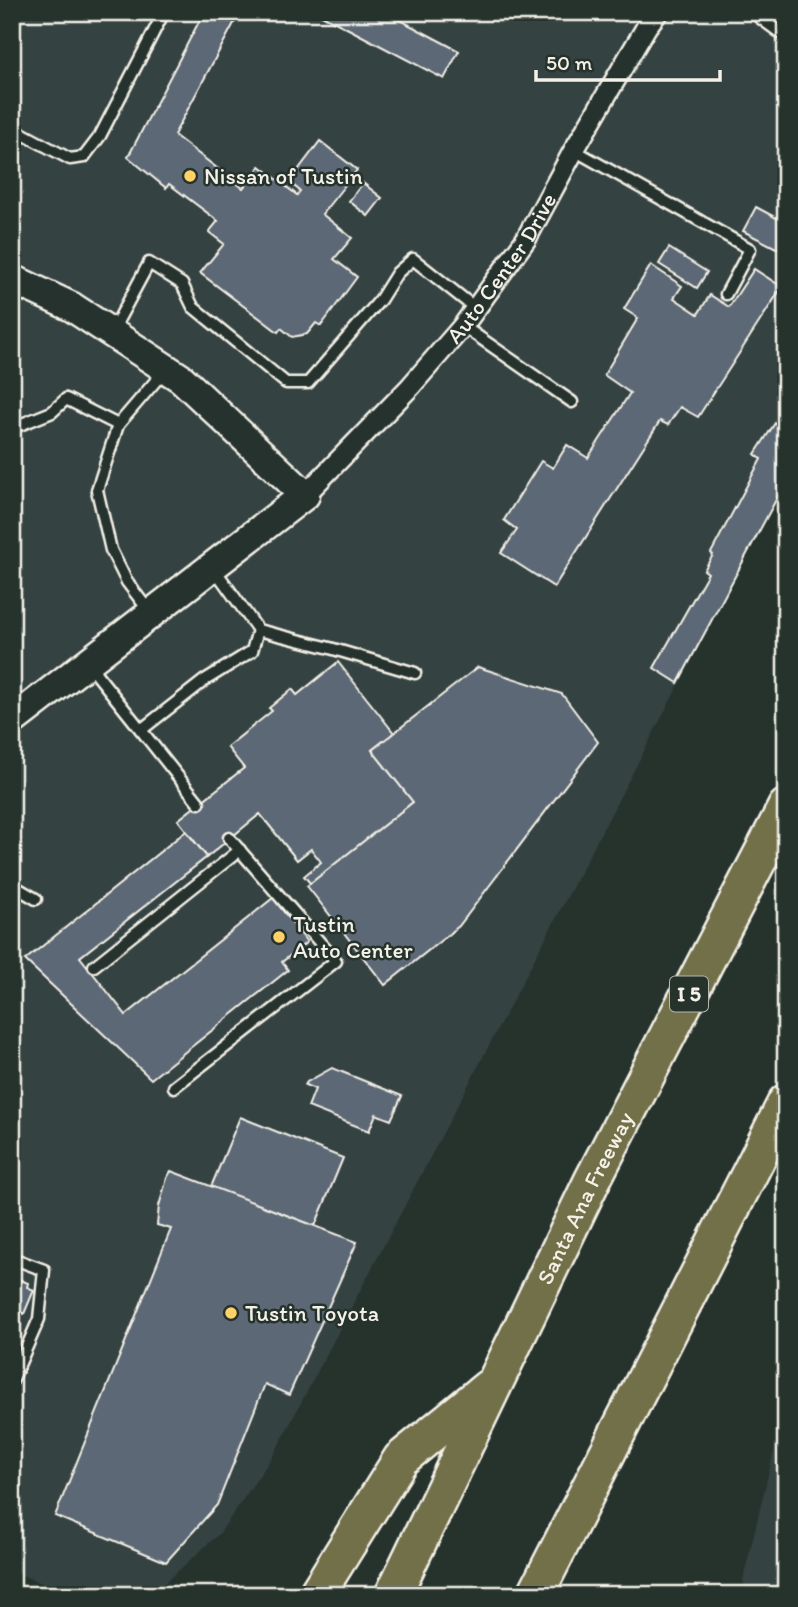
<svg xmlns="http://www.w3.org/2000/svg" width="798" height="1607" font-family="Itim,sans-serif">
<rect width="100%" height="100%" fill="#26332d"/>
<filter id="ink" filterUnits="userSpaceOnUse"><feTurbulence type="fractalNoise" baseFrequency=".0143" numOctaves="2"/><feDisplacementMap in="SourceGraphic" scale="14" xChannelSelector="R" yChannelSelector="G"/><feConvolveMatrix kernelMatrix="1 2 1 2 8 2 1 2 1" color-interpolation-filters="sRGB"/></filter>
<g filter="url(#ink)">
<g fill="#364343">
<path d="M12,12H786V464L782,471L786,474V481L274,1454L219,1534L151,1595H71L12,1571Z"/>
<path d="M786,1400V1595H746L743,1580Z"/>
</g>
<g fill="#5b6875" stroke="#f4f1e8" stroke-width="2">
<path d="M204,12H240L174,135L243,188L260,166L297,195L300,191L289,182L320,141L357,170L322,214L352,238L334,259L357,277L321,326L316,323L307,334L292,337L281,328L278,332L200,273L224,244L209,232L218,221L169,184L166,188L128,157Z"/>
<path d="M316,12H385L459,51L444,79Z"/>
<path d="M363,183L382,198L368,216L349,201Z"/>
<path d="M756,207L786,223V253L743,231Z"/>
<path d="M669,248L707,272L697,288L659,264Z"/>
<path d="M651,265L682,286L674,298L698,314L710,295L729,307L754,269L782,287L698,417L680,407L668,425L660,421L554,587L501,553L517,530L504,520L541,461L553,468L567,445L588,458L630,393L604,375L638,318L624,309Z"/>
<path d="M786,406V464L781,471L786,474V481L678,683L654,668L708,573L704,570L713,555L711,553L761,459L755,454Z"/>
<path d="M338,662L394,733L372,750L413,802L311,884L304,876L321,862L311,849L297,860L260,814L207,857L178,820L244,768L227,747L272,711L269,708L292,689L297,695Z"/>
<path d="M478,667L562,694L598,742L459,926L385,985L307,886L413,802L372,750Z"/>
<path d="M186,831L207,857L80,957L126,1015L273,898L307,942L282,962L288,970L151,1079L25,960Z"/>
<path d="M332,1068L402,1096L391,1120L376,1114L369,1131L308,1107L315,1089L305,1085L307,1082Z"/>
<path d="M240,1117L343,1158L315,1226L211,1187Z"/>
<path d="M171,1171L357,1242L289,1395L265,1384L217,1505L166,1562L55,1516L171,1229L157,1225L159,1206L167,1178Z"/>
<path d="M12,1276L28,1283L27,1287L34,1290L24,1314L16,1310L12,1320Z"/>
</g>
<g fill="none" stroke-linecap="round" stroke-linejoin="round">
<defs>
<g id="lane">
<path d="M752,12L786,37"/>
<path d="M12,128L70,159L84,157L100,136L164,12"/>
<path d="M574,150L750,249L726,294"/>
<path d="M463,326L572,402"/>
<path d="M113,330L149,263L182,284L193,307L286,383H308L380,300L397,273L413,259L475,308"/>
<path d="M118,425L165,370"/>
<path d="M12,428L52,412L66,399L118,425L97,490L111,550L127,582L149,611"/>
<path d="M213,567L258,630L330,648L415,673"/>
<path d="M90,666L141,730L205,680L252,651L258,630"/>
<path d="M141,730L199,803"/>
<path d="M12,885L36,899"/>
<path d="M94,966L240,850"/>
<path d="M174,1087L336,961L229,838"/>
<path d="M12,1258L44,1270L39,1319L12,1381"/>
</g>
<g id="street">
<path id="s1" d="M305,495L410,387L463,326L526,239L574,150L647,26L658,12"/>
</g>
<path id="secondary" d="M12,279L72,307L182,379L305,495L12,721"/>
<g id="highway">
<path d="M316,1595L401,1459L488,1388"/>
<path id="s2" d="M393,1595L592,1181L786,807"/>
<path d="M535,1595L786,1102"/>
</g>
</defs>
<use href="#lane" stroke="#f4f1e8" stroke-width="15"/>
<use href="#street" stroke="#f4f1e8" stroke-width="24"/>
<use href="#secondary" stroke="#f4f1e8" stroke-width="33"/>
<use href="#highway" stroke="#f4f1e8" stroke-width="40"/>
<use href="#lane" stroke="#26332d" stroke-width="10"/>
<use href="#street" stroke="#26332d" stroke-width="19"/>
<use href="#secondary" stroke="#26332d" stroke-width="28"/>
<use href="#highway" stroke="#726f4a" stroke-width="35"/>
</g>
</g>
<g fill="#ffd166" stroke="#26332d" stroke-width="2.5">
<circle cx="190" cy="176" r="7"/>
<circle cx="279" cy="937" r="7"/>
<circle cx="231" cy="1313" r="7"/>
</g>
<g text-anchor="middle" stroke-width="5" stroke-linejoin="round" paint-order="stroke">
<rect fill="#26332d" stroke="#b6b8b0" stroke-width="2" x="670" y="976.5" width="38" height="35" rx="5"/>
<g font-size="21" font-weight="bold" fill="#f4f1e8">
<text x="689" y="1001">I 5</text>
</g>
<g font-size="23" fill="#f4f1e8" stroke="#26332d" text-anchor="start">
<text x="204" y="184">Nissan of Tustin</text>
<text x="293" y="932">Tustin<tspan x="293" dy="26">Auto Center</tspan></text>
<text x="245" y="1321">Tustin Toyota</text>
</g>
<g font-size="23" fill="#f4f1e8" stroke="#26332d">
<text dy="8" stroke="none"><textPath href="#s1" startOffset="301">Auto Center Drive</textPath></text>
<text dy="8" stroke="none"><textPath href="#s2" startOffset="441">Santa Ana Freeway</textPath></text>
</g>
</g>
<rect width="798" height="1607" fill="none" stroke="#26332d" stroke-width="42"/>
<rect x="21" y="21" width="756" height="1565" fill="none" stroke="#f4f1e8" stroke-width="2.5" filter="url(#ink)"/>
<path d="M536 70v10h184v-10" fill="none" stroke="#f4f1e8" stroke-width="3.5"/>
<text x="546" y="70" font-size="21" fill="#f4f1e8" stroke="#26332d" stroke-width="5" paint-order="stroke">50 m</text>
</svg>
